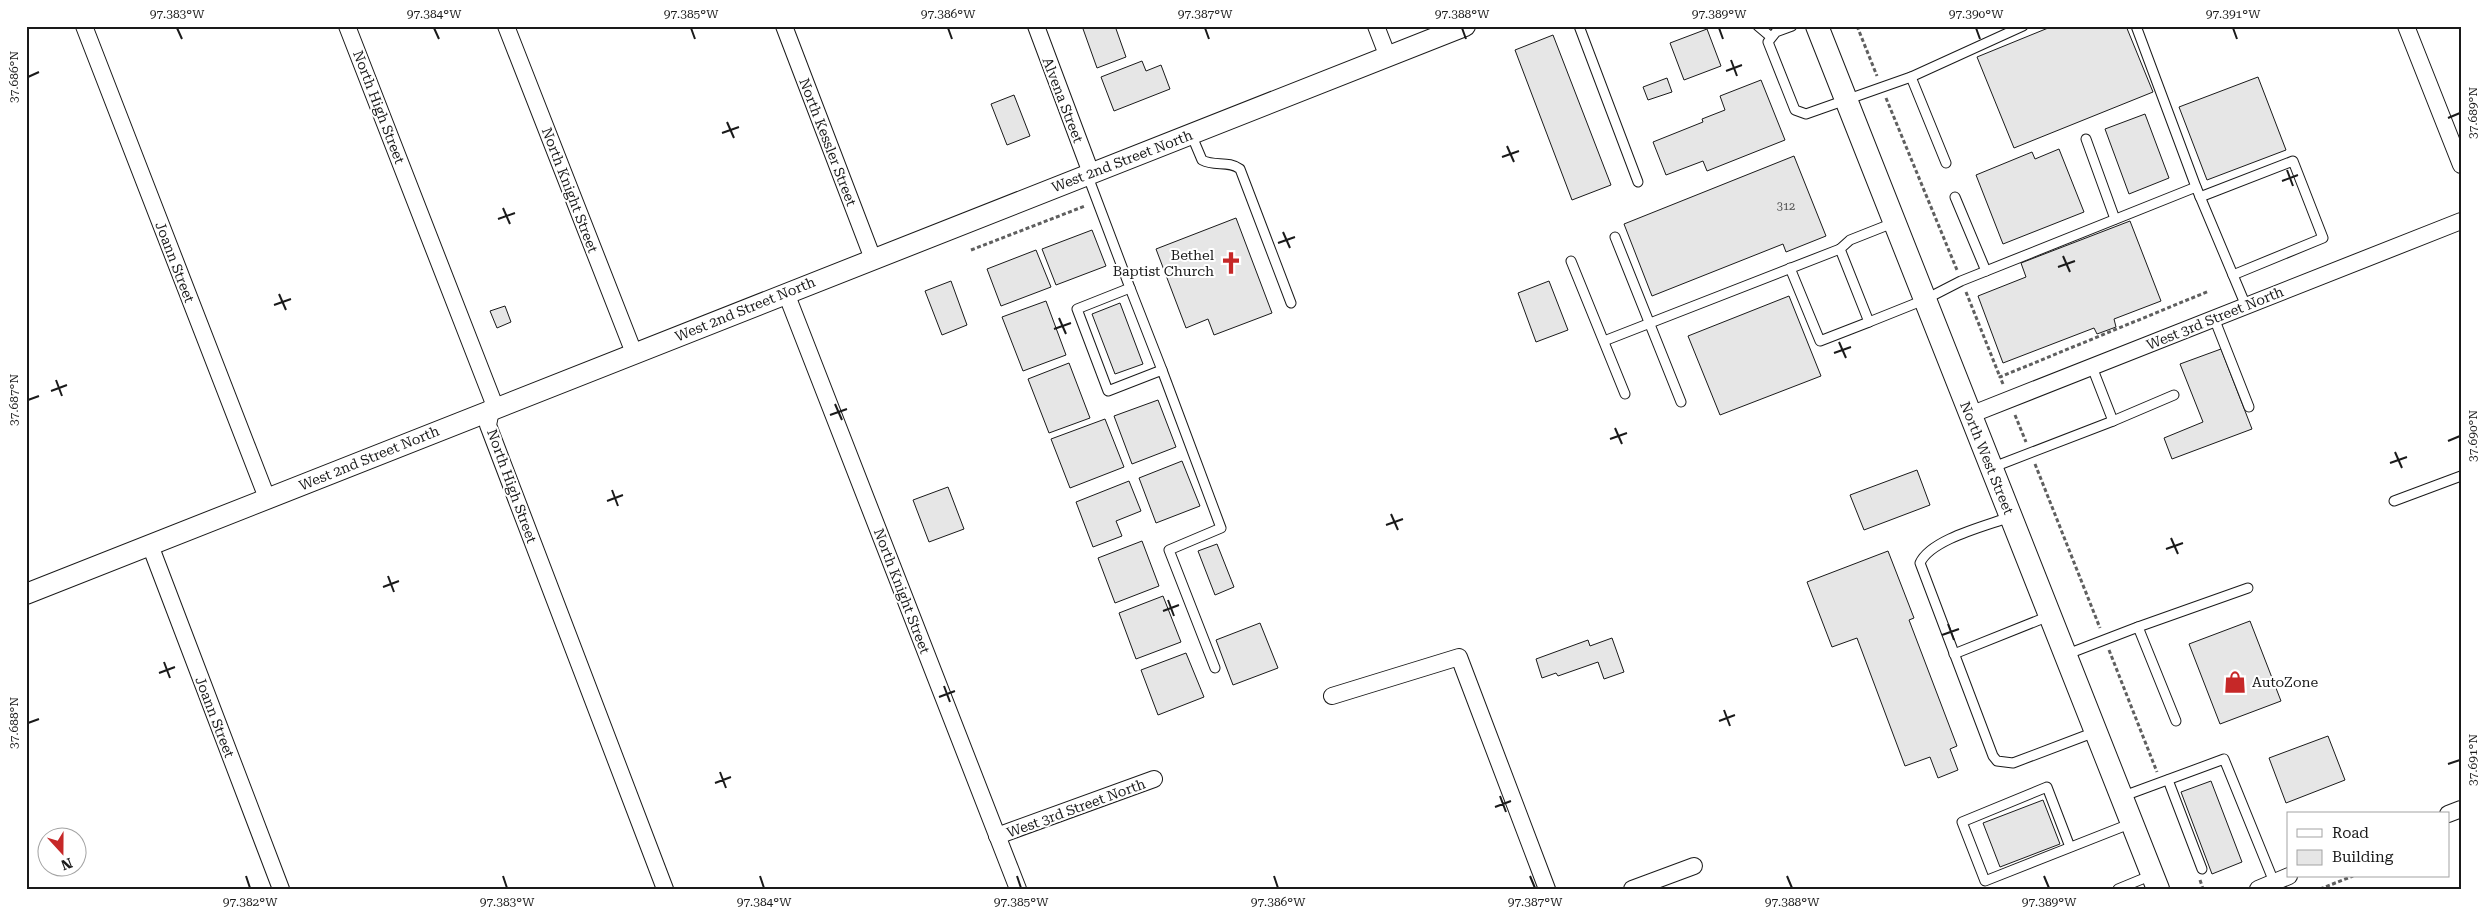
<svg xmlns="http://www.w3.org/2000/svg" width="2487" height="915" font-family="'Roboto Serif',serif">
<rect width="100%" height="100%" fill="#fff"/>
<g fill="#e6e6e6" stroke="#1a1a1a">
<path d="M1082,26H1115L1126,57L1097,68Z"/>
<path d="M2053,26H2126L2153,92L2014,148L1977,57Z"/>
<path d="M1707,29L1721,66L1684,80L1670,43Z"/>
<path d="M1553,35L1611,185L1572,200L1515,50Z"/>
<path d="M1142,61L1146,71L1161,65L1170,89L1114,111L1101,77Z"/>
<path d="M2258,77L2286,150L2207,180L2179,107Z"/>
<path d="M1667,78L1672,92L1648,100L1643,87Z"/>
<path d="M1761,80L1785,140L1707,171L1703,161L1666,175L1653,142L1703,122L1702,119L1725,110L1720,96Z"/>
<path d="M1014,95L1030,136L1007,145L991,104Z"/>
<path d="M2145,114L2169,178L2129,194L2105,129Z"/>
<path d="M2059,149L2084,212L2003,244L1976,175L2032,152L2035,159Z"/>
<path d="M1794,156L1826,236L1786,252L1783,244L1652,296L1624,224Z"/>
<path d="M1236,218L1272,313L1214,335L1208,319L1186,328L1156,249Z"/>
<path d="M2130,221L2161,301L2114,319L2116,327L2097,334L2094,328L2003,363L1978,296L2026,277L2021,263Z"/>
<path d="M1092,230L1106,266L1056,285L1042,249Z"/>
<path d="M1036,250L1051,287L1001,306L987,269Z"/>
<path d="M951,281L967,325L942,335L925,291Z"/>
<path d="M1549,281L1568,330L1536,342L1518,293Z"/>
<path d="M1789,296L1821,376L1720,415L1688,336Z"/>
<path d="M1046,301L1066,355L1023,371L1002,317Z"/>
<path d="M1120,303L1143,364L1115,374L1092,314Z"/>
<path d="M505,306L511,322L497,328L490,311Z"/>
<path d="M2221,349L2252,429L2172,459L2164,438L2203,422L2180,364Z"/>
<path d="M1069,363L1090,418L1049,433L1028,379Z"/>
<path d="M1158,400L1176,447L1132,464L1114,416Z"/>
<path d="M1105,419L1124,467L1070,488L1051,439Z"/>
<path d="M1182,461L1200,506L1156,523L1139,478Z"/>
<path d="M1917,470L1930,505L1864,530L1850,495Z"/>
<path d="M1129,481L1141,511L1116,521L1122,536L1093,547L1076,502Z"/>
<path d="M948,487L964,529L929,542L913,500Z"/>
<path d="M1142,541L1159,586L1115,603L1098,558Z"/>
<path d="M1217,544L1234,587L1215,595L1198,551Z"/>
<path d="M1888,551L1914,618L1909,620L1957,746L1950,749L1958,770L1938,778L1930,757L1905,766L1857,638L1832,647L1807,582Z"/>
<path d="M1163,596L1181,642L1136,659L1119,613Z"/>
<path d="M2250,621L2281,701L2220,724L2189,644Z"/>
<path d="M1260,623L1278,668L1233,685L1216,640Z"/>
<path d="M1612,638L1624,672L1604,679L1598,662L1558,676L1556,673L1542,678L1536,659L1588,640L1590,646Z"/>
<path d="M1186,653L1204,697L1158,715L1141,670Z"/>
<path d="M2328,736L2345,780L2286,803L2269,758Z"/>
<path d="M2211,781L2242,862L2212,874L2181,792Z"/>
<path d="M2043,800L2060,844L2000,867L1983,823Z"/>
</g>
<g fill="none" stroke-linecap="round" stroke-linejoin="round">
<defs>
<g id="service">
<path d="M1579,26L1638,182"/>
<path d="M1758,26L1771,37"/>
<path d="M1792,26L1776,32L1768,42L1795,110L1806,114L1911,77L1946,163"/>
<path d="M2136,26L2196,187"/>
<path d="M1911,77L2023,26"/>
<path d="M1191,134L1202,160C1215,167 1228,160 1240,169L1291,303"/>
<path d="M2086,139L2115,219"/>
<path d="M1087,174L1130,288L1077,309L1108,391L1162,370L1221,528L1169,550L1215,668"/>
<path d="M1955,197L1986,271"/>
<path d="M2200,197L2293,161L2323,238L2233,275"/>
<path d="M1893,223L1850,240L1840,249L1869,322L1924,300L1961,281L2196,187L2246,306"/>
<path d="M1615,237L1681,402"/>
<path d="M1571,261L1625,394"/>
<path d="M1790,268L1820,341L1869,322"/>
<path d="M1130,288L1162,370"/>
<path d="M2214,318L2249,407"/>
<path d="M1604,341L1840,249"/>
<path d="M2113,421L2174,395"/>
<path d="M1991,468L2113,421L2092,367"/>
<path d="M2394,501L2461,476"/>
<path d="M2010,517C1986,526 1931,539 1920,563L1993,756L1997,761L2013,763L2095,732"/>
<path d="M2138,627L2248,588"/>
<path d="M1954,654L2049,616"/>
<path d="M2065,655L2138,627L2176,721"/>
<path d="M2168,780L2202,869"/>
<path d="M2121,797L2224,759L2274,882"/>
<path d="M2070,847L2047,787L1962,822L1985,881L2132,823"/>
<path d="M2118,889L2152,875"/>
</g>
<g id="minor">
<path d="M84,26L267,498"/>
<path d="M347,26L493,401L488,425L665,889"/>
<path d="M506,26L634,353"/>
<path d="M784,26L873,259"/>
<path d="M1036,26L1091,173"/>
<path d="M1376,26L1388,57"/>
<path d="M2406,26L2461,165"/>
<path d="M786,293L1018,889"/>
<path d="M1970,415L2461,221"/>
<path d="M150,545L281,889"/>
<path d="M1332,696L1459,657L1547,889"/>
<path d="M2448,814L2461,809"/>
<path d="M997,836L1154,779"/>
<path d="M1632,889L1694,866"/>
<path d="M2258,889L2289,876"/>
</g>
<path id="tertiary" d="M26,594L1465,26"/>
<path id="secondary" d="M1817,26L2158,889"/>
</defs>
<use href="#service" stroke="#1a1a1a" stroke-width="11"/>
<use href="#minor" stroke="#1a1a1a" stroke-width="18"/>
<use href="#tertiary" stroke="#1a1a1a" stroke-width="22"/>
<use href="#secondary" stroke="#1a1a1a" stroke-width="24"/>
<g stroke="#5f5f5f" stroke-width="3" stroke-dasharray="4 2.5" stroke-linecap="butt">
<path d="M1857,26L1877,76"/>
<path d="M1886,98L1957,270"/>
<path d="M971,250L1085,206"/>
<path d="M1966,292L2000,377"/>
<path d="M2003,384L2000,377L2209,291"/>
<path d="M2015,415L2026,442"/>
<path d="M2035,464L2100,628"/>
<path d="M2109,650L2157,772"/>
<path d="M2200,880L2203,889"/>
<path d="M2320,889L2353,876"/>
</g>
<use href="#service" stroke="#fff" stroke-width="9"/>
<use href="#minor" stroke="#fff" stroke-width="16"/>
<use href="#tertiary" stroke="#fff" stroke-width="20"/>
<use href="#secondary" stroke="#fff" stroke-width="22"/>
</g>
<path fill="none" stroke="#1a1a1a" stroke-width="2" d="M177,28L182,39M434,28L439,39M691,28L695,39M948,28L952,39M1205,28L1209,39M1462,28L1466,39M1719,28L1723,39M1976,28L1980,39M2233,28L2237,39M1731,60L1737,76M1726,71L1742,65M28,77L39,72M2448,118L2460,113M727,122L734,138M722,133L739,127M1507,146L1514,162M1502,157L1519,151M2287,170L2293,186M2282,181L2298,175M503,208L510,224M498,219L515,213M1283,232L1290,248M1278,243L1295,237M2063,256L2070,272M2058,267L2075,261M279,294L286,310M274,305L291,299M1059,318L1066,334M1054,329L1071,323M1839,342L1846,358M1834,353L1851,347M56,380L62,396M51,391L67,385M28,400L39,396M835,404L842,420M830,415L847,409M1615,428L1622,444M1610,439L1627,433M2448,441L2460,436M2395,452L2402,468M2390,463L2407,457M612,490L618,506M607,501L623,495M1391,514L1398,530M1386,525L1403,519M2171,538L2178,554M2166,549L2183,543M388,576L394,592M383,587L399,581M1168,600L1174,616M1163,611L1179,605M1948,624L1954,640M1942,635L1959,629M164,662L170,678M159,673L175,667M944,686L950,702M939,697L955,691M1724,710L1730,726M1719,721L1735,715M28,723L39,719M2448,764L2460,760M720,772L726,788M715,783L731,777M1500,796L1506,812M1495,807L1511,801M246,876L250,888M503,876L507,888M760,876L764,888M1017,876L1021,888M1274,876L1278,888M1530,876L1535,888M1787,876L1792,888M2044,876L2049,888"/>
<defs>
<symbol id="church-bare" viewBox="-9 -9 18 18"><path d="M-1.2-6h2.4v3.5h3.3v2.4h-3.3V6h-2.4V-.1h-3.3v-2.4h3.3Z" fill="#c62828" stroke="#fff" stroke-width="2.5" paint-order="stroke"/></symbol>
<symbol id="shop-bare" viewBox="-9 -9 18 18"><path d="M-5-2.5h2.3a2.7 3.5 0 0 1 5.4 0H5L5.5 6h-11ZM-1.5-2.5h3a1.5 2.3 0 0 0-3 0Z" fill="#c62828" stroke="#fff" stroke-width="2.5" paint-order="stroke"/></symbol>
</defs>
<g fill-rule="evenodd">
<use href="#church-bare" x="1215" y="247" width="32" height="32"/>
<use href="#shop-bare" x="2219" y="666" width="32" height="32"/>
</g>
<g text-anchor="middle" stroke-width="4" stroke-linejoin="round" paint-order="stroke">
<g font-size="11" fill="#4d4d4d">
<text x="1786" y="210">312</text>
</g>
<g font-size="14" fill="#1a1a1a" stroke="#fff">
<text transform="translate(1063 100) rotate(69)" y="5">Alvena Street</text>
<text transform="translate(379 107) rotate(69)" y="5">North High Street</text>
<text transform="translate(828 142) rotate(69)" y="5">North Kessler Street</text>
<text transform="translate(1122 161) rotate(-21)" y="5">West 2nd Street North</text>
<text transform="translate(570 190) rotate(69)" y="5">North Knight Street</text>
<text transform="translate(175 262) rotate(69)" y="5">Joann Street</text>
<text transform="translate(745 309) rotate(-22)" y="5">West 2nd Street North</text>
<text transform="translate(2215 318) rotate(-22)" y="5">West 3rd Street North</text>
<text transform="translate(369 458) rotate(-22)" y="5">West 2nd Street North</text>
<text transform="translate(1987 458) rotate(68)" y="5">North West Street</text>
<text transform="translate(512 486) rotate(70)" y="5">North High Street</text>
<text transform="translate(902 591) rotate(69)" y="5">North Knight Street</text>
<text transform="translate(215 717) rotate(69)" y="5">Joann Street</text>
<text transform="translate(1076 808) rotate(-20)" y="5">West 3rd Street North</text>
</g>
<g font-size="14" fill="#1a1a1a" stroke="#fff" text-anchor="end">
<text x="1214" y="260">Bethel<tspan x="1214" dy="16">Baptist Church</tspan></text>
<text x="2252" y="687" text-anchor="start">AutoZone</text>
</g>
</g>
<rect width="2487" height="915" fill="none" stroke="#ffffff" stroke-width="55"/>
<rect x="2287" y="812" width="162" height="65" fill="#ffffff" stroke="#a3a3a3"/>
<rect x="2297" y="829" width="25" height="8" fill="#ffffff" stroke="#a3a3a3"/>
<text x="2332" y="838" font-size="15" fill="#1a1a1a">Road</text>
<rect x="2297" y="850" width="25" height="15" fill="#e6e6e6" stroke="#a3a3a3"/>
<text x="2332" y="862" font-size="15" fill="#1a1a1a">Building</text>
<g transform="translate(62 852) rotate(159)"><circle r="24" fill="#ffffff" stroke="#a3a3a3"/>
<path d="M0-4L9 19L0 12L-9 19Z" fill="#c62828"/>
<text y="-8" font-size="14" font-weight="bold" text-anchor="middle" fill="#1a1a1a">N</text>
</g>
<rect x="28" y="28" width="2432" height="860" fill="none" stroke="#1a1a1a" stroke-width="2"/>
<g font-size="12" text-anchor="middle" fill="#1a1a1a">
<text x="177" y="18">97.383°W</text>
<text x="434" y="18">97.384°W</text>
<text x="691" y="18">97.385°W</text>
<text x="948" y="18">97.386°W</text>
<text x="1205" y="18">97.387°W</text>
<text x="1462" y="18">97.388°W</text>
<text x="1719" y="18">97.389°W</text>
<text x="1976" y="18">97.390°W</text>
<text x="2233" y="18">97.391°W</text>
<text transform="translate(14 77) rotate(-90)" y="4">37.686°N</text>
<text transform="translate(2473 113) rotate(-90)" y="4">37.689°N</text>
<text transform="translate(14 400) rotate(-90)" y="4">37.687°N</text>
<text transform="translate(2473 436) rotate(-90)" y="4">37.690°N</text>
<text transform="translate(14 723) rotate(-90)" y="4">37.688°N</text>
<text transform="translate(2473 760) rotate(-90)" y="4">37.691°N</text>
<text x="250" y="906">97.382°W</text>
<text x="507" y="906">97.383°W</text>
<text x="764" y="906">97.384°W</text>
<text x="1021" y="906">97.385°W</text>
<text x="1278" y="906">97.386°W</text>
<text x="1535" y="906">97.387°W</text>
<text x="1792" y="906">97.388°W</text>
<text x="2049" y="906">97.389°W</text>
</g>
</svg>
